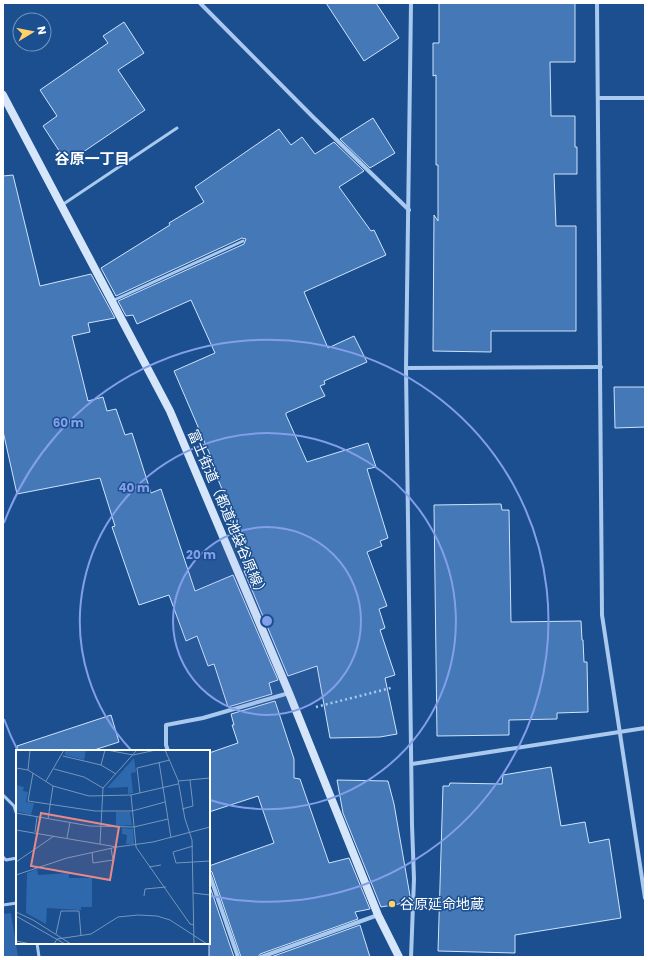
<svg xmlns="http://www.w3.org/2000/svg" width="648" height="960" font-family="Poppins,'Noto Sans JP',sans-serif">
<rect width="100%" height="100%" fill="#1b4f8f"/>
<path fill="#2e69ad" d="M11,913L18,957H3V914Z"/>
<g fill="#4478b7" stroke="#cfe3fa">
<path d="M326,3H376L399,38L364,61Z"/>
<path d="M439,3H575V62H550L551,116H575V147H577V174H554L556,226H576V331H491V352L433,351L434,215L438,221V165H436V75L433,76V43H439Z"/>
<path d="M124,22L144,53L118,70L145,110L67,163L43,126L57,116L40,90L108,43L103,36Z"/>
<path d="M373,118L395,153L370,168L340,139Z"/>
<path d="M279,129L291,145L302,137L315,154L334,142L364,171L339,187L371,231L374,230L386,255L304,292L328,348L354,336L367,362L324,381L325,384L320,386L325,396L286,413V415L307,462L368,443L376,467L367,469L388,538L380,541L382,546L367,552L387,606L379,609L385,628L380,630L395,675L385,678L397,734L380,737L330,738L317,666L288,676L244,571L247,570L242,555L245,554L220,496L224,494L212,465L214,464L174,371L215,353L191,300L137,324L133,315L126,316L118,301L244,244L246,239L242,238L116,296L101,268L170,225L169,223L204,202L195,187Z"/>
<path d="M13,175L40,286L91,274L115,318L88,323L90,332L72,336L88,401L103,397L107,411L116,409L125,435L132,433L151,493L161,489L195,591L233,575L278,680L269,683L272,694L228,707L214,664L208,666L197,636L186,641L169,595L139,605L112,527L115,526L100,478L17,494L3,431V176Z"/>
<path d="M614,387H645V427L615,428Z"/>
<path d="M501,504L502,510H509L511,622L581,621L582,640H583L584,662H587L588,712L557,713V719L509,720V735L437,736L434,505Z"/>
<path d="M275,701L294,759V778L300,779L329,863L349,858L370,909L355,912L358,919L260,954L258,957H241L212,872L209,870V866L274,843L258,796L209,812V753L238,743L232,725H234L231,714Z"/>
<path d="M111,715L119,742L91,751H18L17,746Z"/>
<path d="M551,767L561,826L585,822L589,843L609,839L621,918L515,935V953L438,951L443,786H449L450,783L502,784L503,775Z"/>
<path d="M337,780L388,781L394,804L410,896V902L381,907L343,813Z"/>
<path d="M209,884L234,957H209Z"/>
<path d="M360,925L370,957H271Z"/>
</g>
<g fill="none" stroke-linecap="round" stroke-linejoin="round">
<path stroke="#a9c9ee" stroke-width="2.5" stroke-dasharray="2 3" stroke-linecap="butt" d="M316,707L391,688"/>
<g stroke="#a9c9ee" stroke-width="3">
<path d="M62,205L177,128"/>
<path d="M112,301L243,241"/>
<path d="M3,795L14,806L17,815"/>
<path d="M3,857L6,860L17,858"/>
<path d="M3,905L17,903"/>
<path d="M37,943L39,957"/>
</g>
<g stroke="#a9c9ee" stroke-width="4">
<path d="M200,3L313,117L409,210"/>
<path d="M411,3L406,368L412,825L414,879L411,957"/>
<path d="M597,3L602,615L645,898"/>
<path d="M598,98H645"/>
<path d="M406,368L601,367"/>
<path d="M168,751L166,745V725L203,718L289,693"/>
<path d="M412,764L645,728"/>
<path d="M209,873L238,957"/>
<path d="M261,957L378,915"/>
</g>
<path stroke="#d6e6fa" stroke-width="8" d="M3,95L170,411L289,693L378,915L399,957"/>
</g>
<circle cx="267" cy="621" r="94" fill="#839eea" fill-opacity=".12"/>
<g fill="none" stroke="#839eea" stroke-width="2">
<circle cx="267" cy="621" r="94"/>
<path d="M131 750A188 188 0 1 1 210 800"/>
<path d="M18 751A281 281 0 0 1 4 719M4 523A281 281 0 1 1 211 896"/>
</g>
<circle fill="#ffd166" stroke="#1b4f8f" stroke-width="1.5" cx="392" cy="904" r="4"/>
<g text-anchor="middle" stroke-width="3" stroke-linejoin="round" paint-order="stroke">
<g font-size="14" fill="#fff" stroke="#1b4f8f">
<text transform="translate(228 514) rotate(67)" y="5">富士街道（都道池袋谷原線）</text>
</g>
<g font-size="14" fill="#fff" stroke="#1b4f8f" text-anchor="start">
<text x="400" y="909">谷原延命地蔵</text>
</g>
<g font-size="15" font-weight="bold" fill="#fff" stroke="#1b4f8f">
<text x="92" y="164">谷原一丁目</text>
</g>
</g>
<g transform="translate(16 750)">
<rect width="194" height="194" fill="#1b4f8f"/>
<path d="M49,0H70L68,10L49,5ZM118,8L120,22L115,23L117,43L112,44V37L91,38ZM0,35L8,37L7,41L12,42L10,52L18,53L15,65L0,61ZM100,62H114L116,75L100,76ZM106,78L117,79L118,94H110L111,85L106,84ZM21,119L22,125L53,123V128H76V157H65V160L31,158L30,174L10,163L11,123Z" fill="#2e69ad"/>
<path fill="none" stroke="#7695bc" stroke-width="1" d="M91,0L117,5L140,0M149,0L162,30L169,69L176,90L178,194M47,6L85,15L100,24M143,12L155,88M85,15L89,0M0,18L12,20L37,36L73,46L115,45L162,34M38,19L68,27L87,38M12,20L14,0M17,23L12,51L79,61H116L149,52M30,31L48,0M162,31L194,28M124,43L121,18L154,10M115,45L120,97L174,174L178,175M166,59L177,56L174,30M0,63L74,76L118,77L152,69M32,69L37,36M0,80L101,97M19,82L21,67M51,88L54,72M84,94L87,38L121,0M177,96L157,102L160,113L177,112M76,102L77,113L97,110L95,98M0,112L38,86M177,112L194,111M133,117L145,115M0,125L51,108L101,97L137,92L194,77M177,143L194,145M128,146L129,139L150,137M0,162L17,170L55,194M0,166L49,194M40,184L45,161H63L65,186M0,191L15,194M38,194L41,189L75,184L102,167L122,165L141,166L154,170L191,194"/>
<path fill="#e88989" fill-opacity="0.15" stroke="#e88989" stroke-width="2" d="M25,63L103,77L94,130L15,116Z"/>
<rect width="194" height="194" fill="none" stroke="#fff" stroke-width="2"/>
</g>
<circle cx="267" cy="621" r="6" fill="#839eea" stroke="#1b4f8f" stroke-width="2"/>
<g font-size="12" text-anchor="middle" font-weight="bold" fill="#839eea" stroke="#1b4f8f" stroke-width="3" stroke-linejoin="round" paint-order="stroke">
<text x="68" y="427">60 m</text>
<text x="134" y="492">40 m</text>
<text x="201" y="559">20 m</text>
</g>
<rect width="648" height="960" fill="none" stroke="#ffffff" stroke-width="8"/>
<g transform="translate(32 32) rotate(80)"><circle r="19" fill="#1b4f8f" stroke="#7695bc"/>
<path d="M0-3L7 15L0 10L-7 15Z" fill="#ffd166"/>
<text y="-6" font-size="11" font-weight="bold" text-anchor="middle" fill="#ffffff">N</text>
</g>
</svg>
